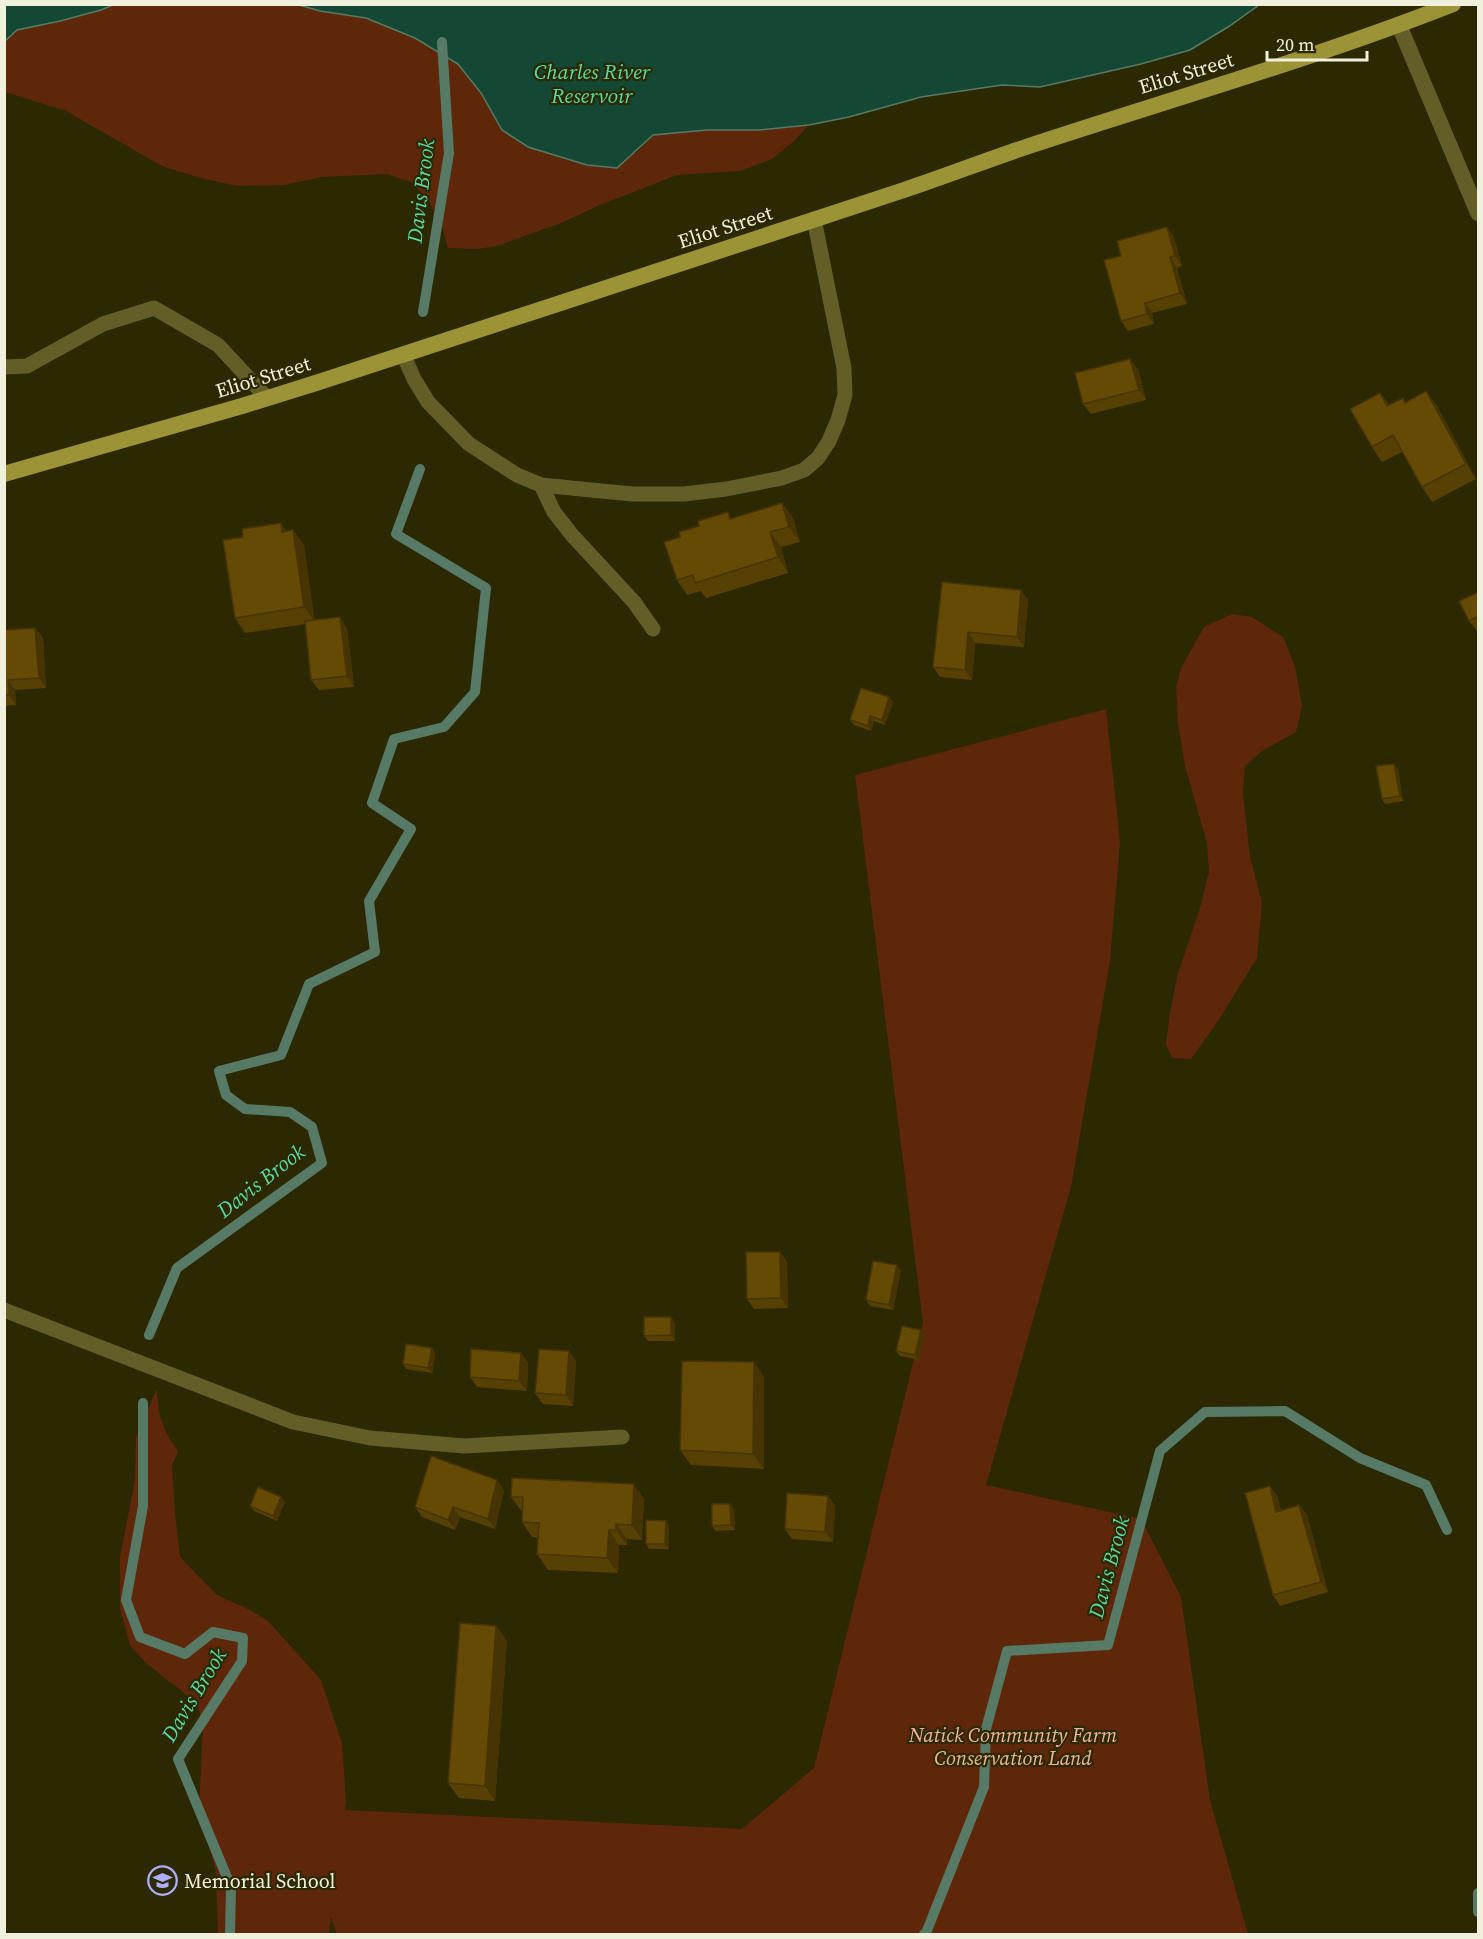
<svg xmlns="http://www.w3.org/2000/svg" width="1483" height="1939" font-family="'Source Serif 4',serif">
<rect width="100%" height="100%" fill="#2b2802"/>
<g fill="#5f270a">
<path d="M113,5H299L320,11L366,18L415,38L458,64L481,93L636,153L653,135L707,130H759L809,125L793,142L772,159L740,171L677,175L600,205L561,223L497,246L478,249L448,248L442,226L428,200L411,182L387,174L322,177L284,185L237,186L200,178L162,166L66,111L5,92L4,41L17,30L60,21L101,10Z"/>
<path d="M1232,614L1252,617L1283,637L1295,666L1302,706L1296,732L1262,751L1245,766L1243,792L1250,857L1262,902L1257,958L1218,1021L1191,1059L1172,1058L1166,1044L1170,1013L1178,973L1199,911L1209,872L1207,843L1185,766L1178,724L1176,687L1181,668L1204,627Z"/>
<path d="M1106,709L1120,842L1110,961L1071,1187L986,1485L1141,1519L1181,1597L1210,1800L1248,1934H337L331,1917L329,1934H218L216,1871L199,1811L203,1724L197,1705L183,1692L146,1663L130,1645L120,1609V1557L135,1480L136,1438L157,1388C158,1416 162,1428 178,1451L172,1466L175,1513L180,1557L217,1595L250,1610L268,1621L321,1680L342,1743L346,1801L345,1810L742,1829L814,1768L923,1322L855,775Z"/>
</g>
<g fill="#154834" stroke="#577a66" stroke-width="1.5">
<path d="M5,4H113V5L101,10L60,21L17,30L5,41Z"/>
<path d="M299,5H1259L1228,27L1190,50L1141,64L1040,87L1002,85L921,97L849,117L809,125L759,130H707L653,135L617,168L587,165L528,147L502,130L481,93L458,64L415,38L366,18L320,11Z"/>
</g>
<g fill="none" stroke-linecap="round" stroke-linejoin="round">
<g stroke="#577a66" stroke-width="10">
<path d="M423,312L449,153L442,42"/>
<path d="M149,1335L177,1268L322,1163L312,1127L290,1112L245,1109L226,1095L219,1071L281,1055L309,984L375,952L369,901L411,829L372,803L394,739L444,727L475,692L486,588L396,534L420,469"/>
<path d="M143,1403V1506L126,1600L140,1637L185,1654L213,1632L243,1638L242,1661L178,1759L231,1887L230,1934"/>
<path d="M1478,1893V1912"/>
<path d="M924,1934L926,1933L984,1787L986,1729L1007,1651L1108,1645L1160,1451L1205,1412L1285,1411L1360,1458L1426,1485L1447,1530"/>
</g>
<g stroke="#635e28" stroke-width="15">
<path d="M403,354L414,379L428,402L469,444L517,475L541,485L632,494H684L726,489L782,478L804,470L818,458L829,441L838,420L845,395L844,368L814,219"/>
<path d="M4,367L27,366L103,324L154,308L218,345L267,398"/>
<path d="M541,485L554,512L572,535L634,602L653,629"/>
<path d="M4,1310L293,1422L370,1438L464,1446L622,1437"/>
</g>
<path stroke="#635e28" stroke-width="16" d="M1399,25L1478,213"/>
<path stroke="#9c9337" stroke-width="16" d="M4,474L242,406L319,382C513,318 707,256 901,191C943,177 984,161 1026,147C1168,100 1313,59 1453,4"/>
</g>
<g fill="#574004">
<path d="M1167,227L1174,237L1182,266L1177,268L1187,304L1152,313L1154,324L1128,331L1121,321V256Z"/>
<path d="M1138,369L1146,400L1091,414L1083,404Z"/>
<path d="M1426,391L1437,406L1476,479L1432,502L1422,487L1402,452L1382,462L1372,447L1380,393L1389,405L1406,402Z"/>
<path d="M782,503L793,518L800,542L781,547L788,573L706,598L701,591L687,595L677,580L680,537L733,518Z"/>
<path d="M293,530L304,545L314,620L347,628L354,687L319,690L311,680L306,624L245,633L235,618L286,531Z"/>
<path d="M942,582L1028,600L1024,647L975,643L972,680L940,677L933,667Z"/>
<path d="M1479,592V630L1477,631L1469,621Z"/>
<path d="M35,628L43,638L46,688L15,690L16,705L4,706V630Z"/>
<path d="M889,697L893,702L885,725L874,721L871,731L854,725L850,720Z"/>
<path d="M1394,764L1398,769L1403,801L1385,804L1382,799Z"/>
<path d="M780,1252L787,1262L788,1308L754,1309L747,1299Z"/>
<path d="M901,1270L893,1310L870,1306L866,1300Z"/>
<path d="M675,1322V1341H648L644,1336Z"/>
<path d="M921,1330L924,1335L919,1360L900,1356L896,1351Z"/>
<path d="M432,1348L435,1354L432,1373L406,1369L403,1364Z"/>
<path d="M521,1353L528,1363L527,1391L477,1387L470,1377Z"/>
<path d="M576,1361L573,1406L543,1404L535,1393Z"/>
<path d="M754,1362L764,1377V1469L691,1465L680,1450Z"/>
<path d="M497,1480L504,1491L495,1529L460,1517L455,1530L422,1517L415,1507Z"/>
<path d="M1270,1486L1277,1496L1281,1510L1299,1505L1307,1515L1328,1592L1280,1606L1273,1595Z"/>
<path d="M828,1496L835,1506L833,1542L792,1539L785,1529Z"/>
<path d="M281,1497L285,1502L277,1521L254,1511L250,1506Z"/>
<path d="M511,1497L644,1499L642,1540L627,1539V1545H619L618,1573L548,1570L537,1554L538,1538L532,1537L522,1522V1512Z"/>
<path d="M730,1504L734,1509L735,1530L716,1531L712,1526Z"/>
<path d="M669,1526V1549H649L646,1544Z"/>
<path d="M496,1626L507,1641L495,1801L459,1798L448,1783Z"/>
</g>
<g fill="#473404">
<path d="M1167,227L1174,237L1182,266L1175,256Z"/>
<path d="M1170,257L1177,268L1187,304L1180,293Z"/>
<path d="M1145,303L1152,313L1154,324L1147,314Z"/>
<path d="M1130,359L1138,369L1146,400L1139,390Z"/>
<path d="M1426,391L1437,406L1476,479L1466,464Z"/>
<path d="M782,503L793,518L800,542L789,527Z"/>
<path d="M281,523L291,538L282,532Z"/>
<path d="M293,530L304,545L315,622L304,607Z"/>
<path d="M770,532L781,547L788,573L778,557Z"/>
<path d="M1021,590L1028,600L1024,647L1017,637Z"/>
<path d="M340,617L347,628L354,687L347,676Z"/>
<path d="M35,628L43,638L46,688L39,678Z"/>
<path d="M968,632L975,643L972,680L965,670Z"/>
<path d="M8,680L15,690L16,705L9,695Z"/>
<path d="M889,697L893,702L885,725L882,720Z"/>
<path d="M870,716L874,721L871,731L868,726Z"/>
<path d="M1394,764L1398,769L1403,801L1400,796Z"/>
<path d="M780,1252L787,1262L788,1308L781,1298Z"/>
<path d="M897,1265L901,1270L893,1310L889,1305Z"/>
<path d="M671,1317L675,1322V1341L671,1335Z"/>
<path d="M921,1330L924,1335L919,1360L915,1355Z"/>
<path d="M432,1348L435,1354L432,1373L428,1368Z"/>
<path d="M569,1351L576,1361L573,1406L566,1395Z"/>
<path d="M521,1353L528,1363L527,1391L519,1381Z"/>
<path d="M754,1362L764,1377V1469L753,1454Z"/>
<path d="M497,1480L504,1491L495,1529L488,1519Z"/>
<path d="M634,1484L644,1499L642,1540L632,1525Z"/>
<path d="M1270,1486L1277,1496L1283,1522L1276,1512Z"/>
<path d="M828,1496L835,1506L833,1542L825,1532Z"/>
<path d="M281,1497L285,1502L277,1521L273,1516Z"/>
<path d="M730,1504L734,1509L735,1530L731,1525Z"/>
<path d="M1299,1505L1307,1515L1328,1592L1321,1582Z"/>
<path d="M453,1507L460,1517L455,1530L448,1520Z"/>
<path d="M666,1521L669,1526V1549L665,1544Z"/>
<path d="M616,1524L627,1539V1545L616,1530Z"/>
<path d="M609,1530L619,1545L618,1573L607,1558Z"/>
<path d="M496,1626L507,1641L495,1801L485,1786Z"/>
</g>
<g fill="#654a05" stroke="#473404" stroke-width="1.5">
<path d="M1167,227L1175,256L1170,257L1180,293L1145,303L1147,314L1121,321L1104,260L1121,256L1117,241Z"/>
<path d="M1130,359L1139,390L1083,404L1075,373Z"/>
<path d="M1426,391L1466,464L1422,487L1393,435L1372,447L1350,409L1380,393L1387,406L1403,398L1405,403Z"/>
<path d="M782,503L789,527L770,532L778,557L695,583L693,575L677,580L664,542L680,537L679,532L699,526L698,521L728,512L730,519Z"/>
<path d="M281,523L282,532L293,530L304,607L235,618L223,540L243,537L242,529Z"/>
<path d="M942,582L1021,590L1017,637L968,632L965,670L933,667Z"/>
<path d="M1479,592V616L1469,621L1459,601Z"/>
<path d="M340,617L347,676L311,680L305,621Z"/>
<path d="M35,628L39,678L8,680L9,695H4V630Z"/>
<path d="M861,688L889,697L882,720L870,716L868,726L850,720Z"/>
<path d="M1394,764L1400,796L1382,799L1376,766Z"/>
<path d="M746,1252H780L781,1298L747,1299Z"/>
<path d="M873,1261L897,1265L889,1305L866,1300Z"/>
<path d="M644,1317H671V1335L644,1336Z"/>
<path d="M902,1326L921,1330L915,1355L896,1351Z"/>
<path d="M406,1344L432,1348L428,1368L403,1364Z"/>
<path d="M471,1349L521,1353L519,1381L470,1377Z"/>
<path d="M539,1349L569,1351L566,1395L535,1393Z"/>
<path d="M682,1361L754,1362L753,1454L680,1450Z"/>
<path d="M431,1456L497,1480L488,1519L453,1507L448,1520L415,1507Z"/>
<path d="M512,1478L634,1484L632,1525L616,1524V1530H609L607,1558L537,1554L539,1523L522,1522L523,1497H511Z"/>
<path d="M1270,1486L1276,1512L1299,1505L1321,1582L1273,1595L1245,1493Z"/>
<path d="M258,1487L281,1497L273,1516L250,1506Z"/>
<path d="M787,1493L828,1496L825,1532L785,1529Z"/>
<path d="M712,1504H730L731,1525L712,1526Z"/>
<path d="M646,1520L666,1521L665,1544H646Z"/>
<path d="M460,1623L496,1626L485,1786L448,1783Z"/>
</g>
<defs>
<symbol id="school-ring" viewBox="-11 -11 22 22"><circle r="9.5" fill="#2b2802" stroke="#afaefa" stroke-width="1.5"/><path d="M0-5L7-2L0 1L-7-2ZM-4 1L0 2.5L4 1V4Q0 6-4 4Z" fill="#afaefa"/></symbol>
</defs>
<g fill-rule="evenodd">
<use href="#school-ring" x="146" y="1864" width="33" height="33"/>
</g>
<g text-anchor="middle" stroke-width="4.5" stroke-linejoin="round" paint-order="stroke">
<g font-size="20" fill="#f1f0dc" stroke="#2b2802">
<text transform="translate(1186 73) rotate(-17)" y="7">Eliot Street</text>
<text transform="translate(725 227) rotate(-18)" y="7">Eliot Street</text>
<text transform="translate(263 377) rotate(-17)" y="7">Eliot Street</text>
</g>
<g font-size="20" font-style="italic" fill="#f2b499" stroke="#2b2802">
<text x="1013" y="1742">Natick Community Farm<tspan x="1013" dy="23">Conservation Land</tspan></text>
</g>
<g font-size="20" fill="#f1f0dc" stroke="#2b2802" text-anchor="start">
<text x="184" y="1888">Memorial School</text>
</g>
<g font-size="21" font-style="italic" fill="#59dba8" stroke="#2b2802">
<text x="592" y="79">Charles River<tspan x="592" dy="24">Reservoir</tspan></text>
<text transform="translate(421 191) rotate(-83)" y="7">Davis Brook</text>
<text transform="translate(261 1181) rotate(-38)" y="7">Davis Brook</text>
<text transform="translate(1109 1567) rotate(-75)" y="7">Davis Brook</text>
<text transform="translate(194 1695) rotate(-59)" y="7">Davis Brook</text>
</g>
</g>
<rect width="1483" height="1939" fill="none" stroke="#f1f0dc" stroke-width="12"/>
<path d="M1267 51v9h100v-9" fill="none" stroke="#f1f0dc" stroke-width="3"/>
<text x="1276" y="51" font-size="18" fill="#f1f0dc" stroke="#2b2802" stroke-width="4.5" paint-order="stroke">20 m</text>
</svg>
